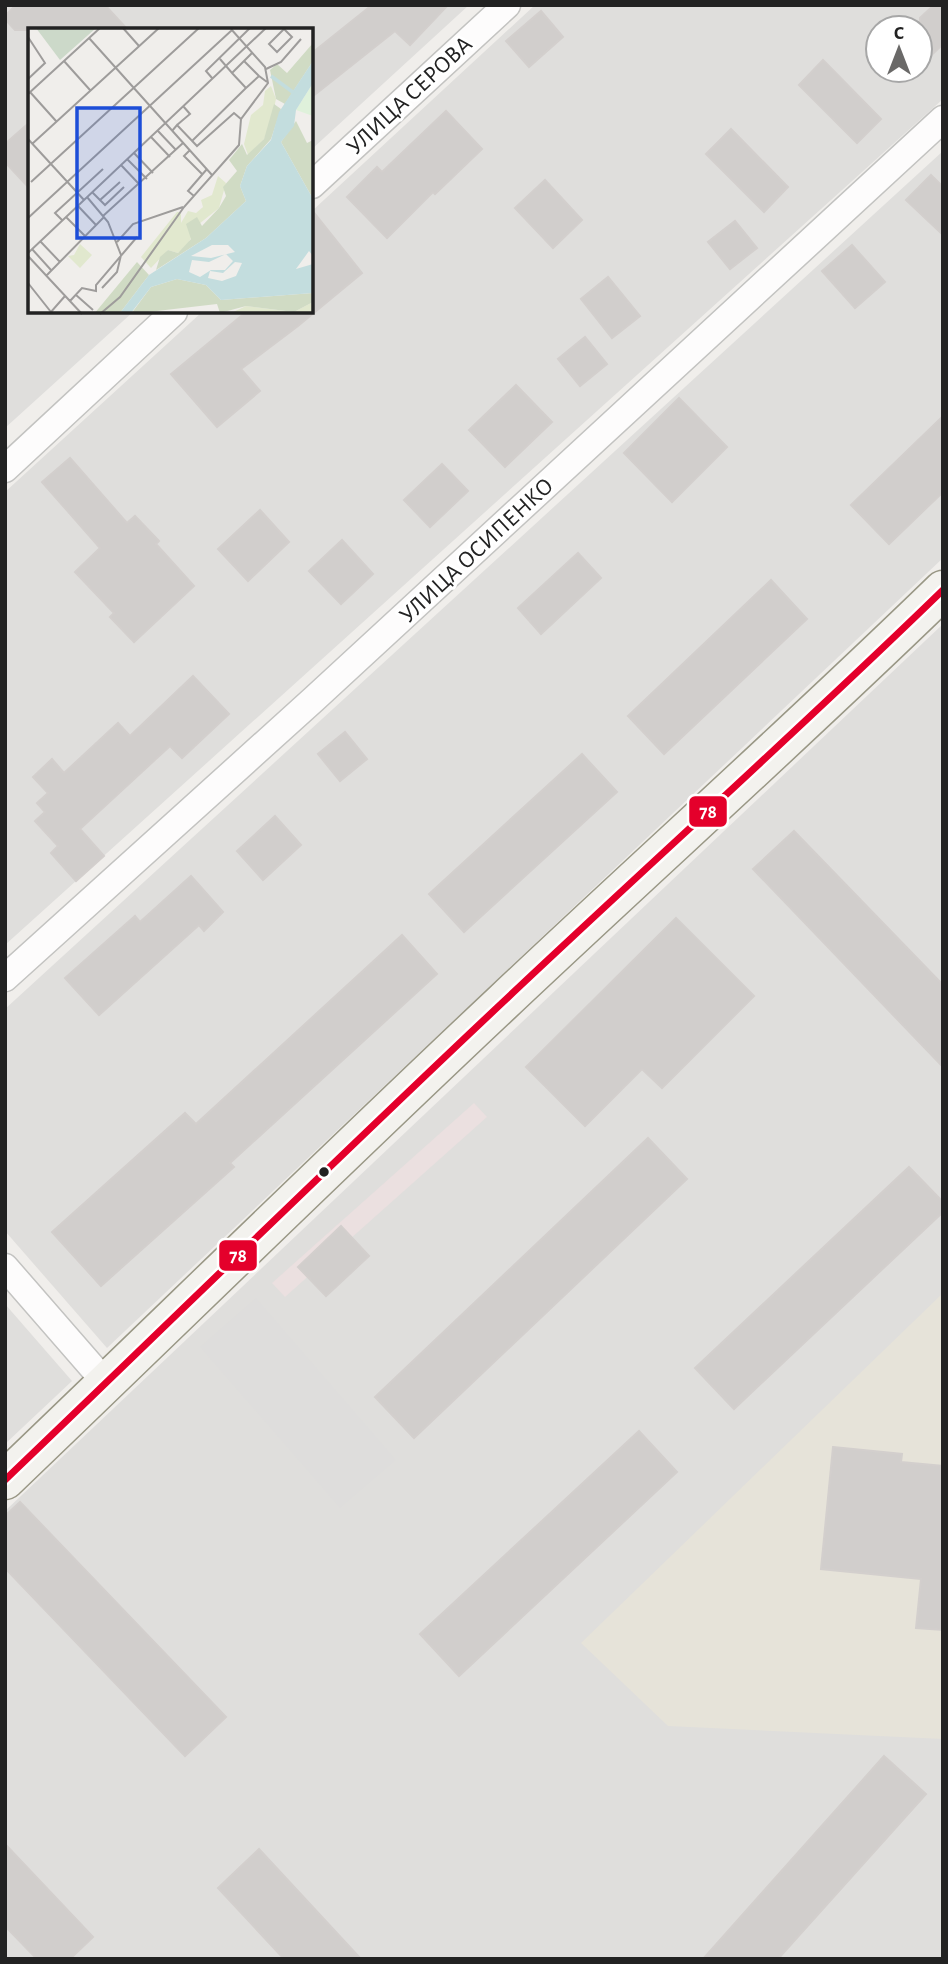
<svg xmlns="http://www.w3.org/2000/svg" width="948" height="1964" font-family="'Alegreya Sans',sans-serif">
<rect width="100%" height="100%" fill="#f0eeeb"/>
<g fill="#dfdedc" fill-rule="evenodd">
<path d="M5,5H469L312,149V30H30V312H133L5,428Z"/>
<path d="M535,5H943V99L5,945V492L202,312H312V211ZM878,28H920V70H878Z"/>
<path d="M943,151V558L107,1348L5,1231V1009Z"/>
<path d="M943,624V1959H5V1511Z"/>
<path d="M5,1304L72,1381L5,1444Z"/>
</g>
<path fill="#ebe0e0" d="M474,1103L487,1117L285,1297L272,1283Z"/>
<path fill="#e6e3d9" d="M943,1293V1739L668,1726L581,1643Z"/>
<path fill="#dedddc" d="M256,1298L396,1460L340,1508L200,1347Z"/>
<g fill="#d1cecc" stroke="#d3cfcd" stroke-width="2">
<path d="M16,5H105L128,30H15L5,19V16Z"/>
<path d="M372,5H448L410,45L395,31L312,97V53Z"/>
<path d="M934,5H943V44L920,66V18Z"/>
<path d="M541,11L563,37L529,67L506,41Z"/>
<path d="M823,60L881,119L857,143L799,85Z"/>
<path d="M446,111L482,149L435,194L433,192L387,238L347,197L377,167L382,172Z"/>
<path d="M30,122V189L5,162V144Z"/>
<path d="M731,129L788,187L764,212L706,154Z"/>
<path d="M931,175L943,187V235L906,200Z"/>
<path d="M545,180L582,220L553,248L515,208Z"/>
<path d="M312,210L362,273L298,326L241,369L260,391L217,427L171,374L246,312H312Z"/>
<path d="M735,221L757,248L730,269L708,242Z"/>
<path d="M852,245L885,282L855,308L822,271Z"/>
<path d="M608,277L640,316L612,338L581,299Z"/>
<path d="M585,337L607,364L580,386L558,359Z"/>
<path d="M516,385L552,422L505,467L469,430Z"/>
<path d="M679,398L727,447L672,502L624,453Z"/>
<path d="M943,416V492L889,544L851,505Z"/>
<path d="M70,458L127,523L135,516L159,541L156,544L194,586L134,642L110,617L114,613L75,572L100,548L42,482Z"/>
<path d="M442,464L468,491L430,527L404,500Z"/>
<path d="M260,510L289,542L248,581L218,549Z"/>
<path d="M342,540L373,574L341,604L309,571Z"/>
<path d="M578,553L601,578L541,634L518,608Z"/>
<path d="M771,580L807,619L664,754L628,716Z"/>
<path d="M193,676L229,714L182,758L170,746L80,829L104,856L76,881L51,853L58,846L35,821L45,812L37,803L48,793L33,777L52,759L64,773L118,723L130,736Z"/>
<path d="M345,732L367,759L340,781L318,754Z"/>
<path d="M582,754L617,792L464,932L429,894Z"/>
<path d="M275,816L301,845L263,880L237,851Z"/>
<path d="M794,831L943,985V1067L753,869Z"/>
<path d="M191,876L223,912L204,931L199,925L99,1015L65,978L135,916L140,922Z"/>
<path d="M676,918L754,996L662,1088L642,1069L585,1126L526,1067Z"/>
<path d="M402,935L437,974L230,1163L234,1167L101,1286L52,1232L185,1113L196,1124Z"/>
<path d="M648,1138L687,1179L414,1438L375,1397Z"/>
<path d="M909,1167L943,1202V1212L734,1409L695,1368Z"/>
<path d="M341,1226L369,1256L326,1296L298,1267Z"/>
<path d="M639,1431L677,1472L459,1676L420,1634Z"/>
<path d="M833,1447L902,1454L901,1462L943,1466V1630L916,1628L921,1579L821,1569Z"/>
<path d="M20,1502L226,1717L185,1756L5,1568V1516Z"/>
<path d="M884,1756L926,1794L778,1959H703Z"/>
<path d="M5,1844L93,1937L70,1959H37L5,1926Z"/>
<path d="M259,1849L361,1959H284L218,1888Z"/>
</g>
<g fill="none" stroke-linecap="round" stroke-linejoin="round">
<defs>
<g id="minor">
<path d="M312,185L507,5"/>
<path d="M5,469L174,312"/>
<path d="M5,978L314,699L943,119"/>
<path d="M5,1267L106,1383"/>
</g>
<path id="secondary" d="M5,1480C171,1321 335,1160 502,1003C648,865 798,731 943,590"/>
</defs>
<use href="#minor" stroke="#c3c3c1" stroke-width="29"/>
<use href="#secondary" stroke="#999785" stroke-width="41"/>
<use href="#minor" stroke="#fdfcfc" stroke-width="26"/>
<use href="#secondary" stroke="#f3f2ee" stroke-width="38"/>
<defs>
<path id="bus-1" d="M5,1480C171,1321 335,1160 502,1003C648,865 798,731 943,590"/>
</defs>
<use href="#bus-1" stroke="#fff" stroke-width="12"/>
<use href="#bus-1" stroke="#e4002b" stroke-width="7"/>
</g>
<circle fill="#222" stroke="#fff" stroke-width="2.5" cx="324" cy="1172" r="6"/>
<g text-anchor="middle" stroke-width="6" stroke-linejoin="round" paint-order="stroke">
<g font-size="24" fill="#222" stroke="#fff">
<text transform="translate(409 95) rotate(-43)" y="8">УЛИЦА СЕРОВА</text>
<text transform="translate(476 550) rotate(-43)" y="8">УЛИЦА ОСИПЕНКО</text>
</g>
</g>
<g transform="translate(28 28)">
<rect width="285" height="285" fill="#f0eeeb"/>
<path d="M243,58L248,71L243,94L236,111L220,127L216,116L223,87L235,77L237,63ZM190,148L198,155L191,180L171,196L159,217L150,225L140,222L123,240L113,229L149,184H153V195L160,183L168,185L175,179L173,172L184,167ZM52,216L64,227L52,240L40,228L46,227ZM285,274V285L201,286L218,278L266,284Z" fill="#e1e8ce"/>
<path d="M285,15V33L268,59L257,76L248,71L242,42L249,36L259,45ZM246,76L253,81L243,111L219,138L212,158L218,173L178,210L128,242L132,229L140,222L150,225L163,211L158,196L169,189L174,198L191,180L198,168L195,159L209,143L201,132L214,116L219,127L236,111ZM268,93L279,115L285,112V171L253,114ZM109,234L121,247L92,285L66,286ZM149,251L178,257L193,272L285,265V274L266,284L218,278L192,285L189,276L103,286L123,259Z" fill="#d0dbc4"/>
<path d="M8,0H68L32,32Z" fill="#ccd9c9"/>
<path d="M285,55V88L268,82Z" fill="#dff1db"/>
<path d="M285,33V55L268,82L266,98L253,114L285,171V228L281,223L268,241L285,236V265L193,272L178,257L149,251L123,259L103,285H92L121,247L178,210L218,173L212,158L219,138L243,112L251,84ZM184,217H200L207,224L183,230L163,228ZM198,226L205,233L197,242H183L172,249L161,244L164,232L181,234ZM207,234L214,235L208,248L194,253L180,250L182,243L195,245Z" fill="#c3ddde" fill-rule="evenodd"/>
<path fill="none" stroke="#c3ddde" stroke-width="3.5" d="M243,48L266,65"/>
<path fill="none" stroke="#9e9c9b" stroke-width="2" d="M95,0L111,18M255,0L264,9L249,24L241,16L256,1M0,9L17,35L0,51M61,10L184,147M192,31L204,45L224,25M36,33L62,62M216,33L231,48M238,41L253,34L273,11M184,50L178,43L222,0M218,60L231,48L239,54M2,64L28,93M0,66L72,0M149,97L162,86L155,78M130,103L148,122M144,103L149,97L169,118L206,85L213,91L240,55L237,39L203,1M123,109L142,129M0,111L56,172M164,113L218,60L204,45M4,116L131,0M162,122L156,128L174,146M106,125L125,145M99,131L119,151M93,137L110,155M3,154L171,0M64,164L72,172L92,154M166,168L160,163L179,141M59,169L80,194L93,227L89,244L74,260M72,172L77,177L96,159M50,178L68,197M75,188L155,115M38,189L57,208M0,190L204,2M34,192L27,185L75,141M12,213L32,234M89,214L105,196L155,179M4,221L23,242M0,225L238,0M0,228L54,286M18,248L76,189M0,255L23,284L37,268M48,267L65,282M42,273L54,260L68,263V257L109,209M72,286L92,269L156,179L211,117L213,91"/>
<path fill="#1d4ed8" fill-opacity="0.15" stroke="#1d4ed8" stroke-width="3.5" d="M49,80H112V210H49Z"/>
<rect width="285" height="285" fill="none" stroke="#222" stroke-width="3.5"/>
</g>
<g stroke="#fff" stroke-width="2.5">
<rect x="688" y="795" width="40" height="33" rx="7" fill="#e4002b"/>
<rect x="218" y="1239" width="40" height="33" rx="7" fill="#e4002b"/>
</g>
<g font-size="19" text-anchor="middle" font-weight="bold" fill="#fff">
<text x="708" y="818">78</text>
<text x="238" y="1262">78</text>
</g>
<rect width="948" height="1964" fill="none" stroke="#222222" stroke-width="14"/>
<g transform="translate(899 49)"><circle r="33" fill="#ffffff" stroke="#a7a7a7" stroke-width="2"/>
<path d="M0-5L12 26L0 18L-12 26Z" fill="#6a6968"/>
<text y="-10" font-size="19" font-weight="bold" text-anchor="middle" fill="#222222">С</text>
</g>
</svg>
